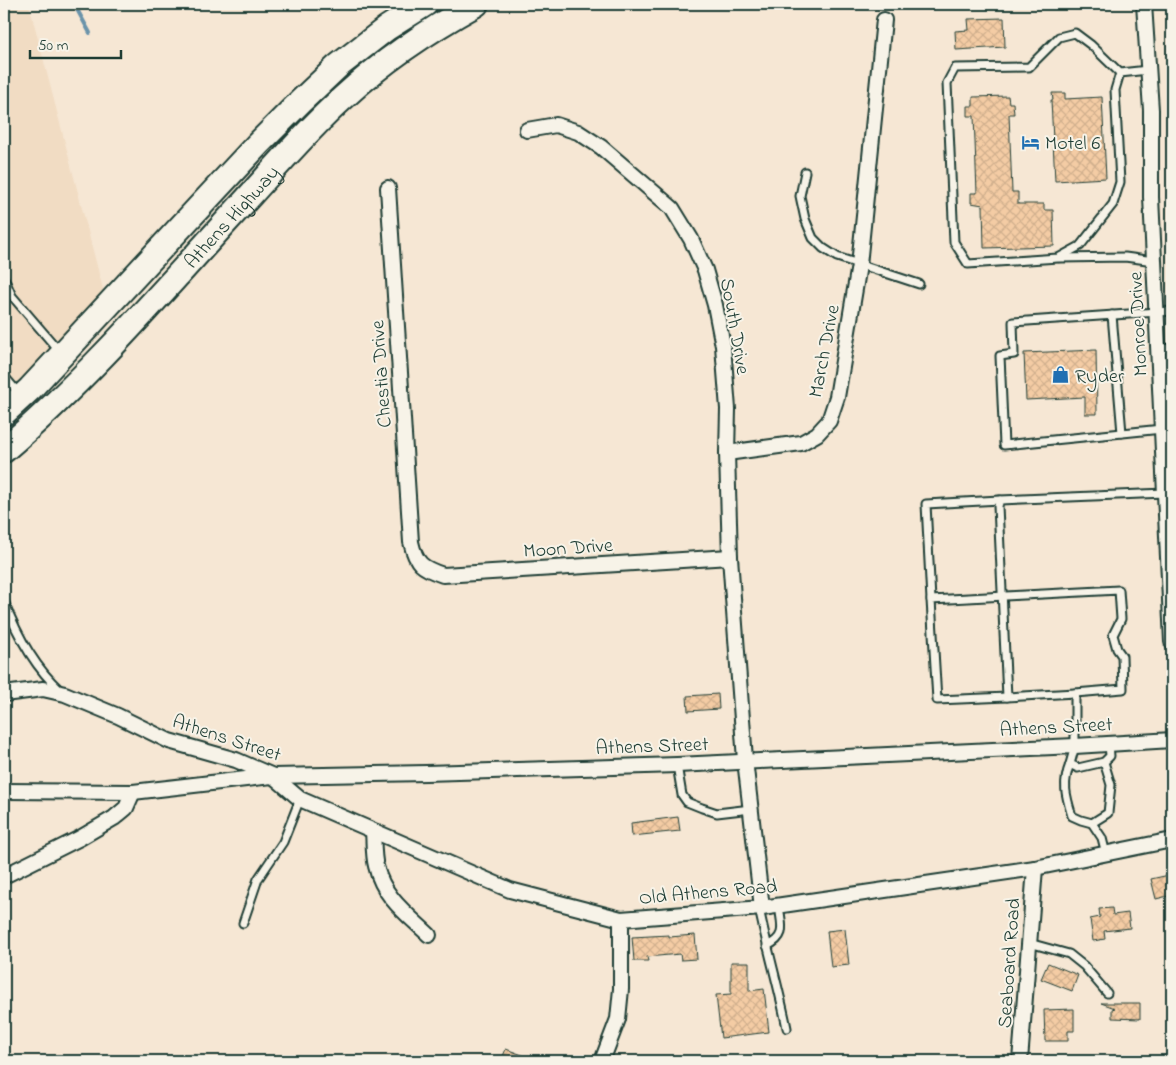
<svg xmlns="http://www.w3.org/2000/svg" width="1176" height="1065" font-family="'Indie Flower',sans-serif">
<defs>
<pattern id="building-cross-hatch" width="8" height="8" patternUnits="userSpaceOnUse" patternTransform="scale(1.25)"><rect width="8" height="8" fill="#f4cca4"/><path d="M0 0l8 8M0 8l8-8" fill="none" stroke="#d1b08e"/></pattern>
</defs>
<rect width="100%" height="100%" fill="#f6e7d4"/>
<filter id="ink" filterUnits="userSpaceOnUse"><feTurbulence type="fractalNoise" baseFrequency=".02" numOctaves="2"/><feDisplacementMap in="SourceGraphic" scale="10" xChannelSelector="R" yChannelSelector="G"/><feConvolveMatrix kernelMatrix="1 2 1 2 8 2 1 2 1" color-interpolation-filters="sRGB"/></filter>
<g filter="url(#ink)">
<path fill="#f1dcc3" d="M4,4H29L110,316L4,418Z"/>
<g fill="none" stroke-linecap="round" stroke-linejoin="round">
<g stroke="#6b93aa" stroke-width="4">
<path d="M74,4L90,33"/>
<path d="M88,1061L99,1059L104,1061"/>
</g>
</g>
<g fill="url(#building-cross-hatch)" stroke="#1f3d34">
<path d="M1004,18L1005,47L956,50L955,31L969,30L968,19Z"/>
<path d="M1052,93H1065V99L1102,97L1106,178L1055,181L1051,100H1053Z"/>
<path d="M1008,96L1009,103H1013L1014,114H1009L1012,192H1018V204H1044V210H1053L1054,246L984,248L983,205L971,203V193H977L974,116H968V106H973V97Z"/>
<path d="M1096,350L1097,414H1085V397L1026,400L1024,353Z"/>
<path d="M718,694L719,709L688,711L687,696Z"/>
<path d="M678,817L680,831L632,836L631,823Z"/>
<path d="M1169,875L1172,895L1156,899L1151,879Z"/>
<path d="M1112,908L1113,915L1128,913L1130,928L1104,931L1105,939L1093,941L1090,919L1100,917L1099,909Z"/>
<path d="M845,929L849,965L831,967L827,931Z"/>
<path d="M669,935V937L695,935L697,959L681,960L680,954L647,957L648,961H634L632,937Z"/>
<path d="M731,962H749V991L764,989L769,1032L721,1038L716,995L731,994Z"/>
<path d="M1048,963L1078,975L1072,991L1041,979Z"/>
<path d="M1101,1003H1140V1019L1112,1018V1009L1115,1008Z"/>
<path d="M1074,1009V1031H1068V1041H1045L1044,1010Z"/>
<path d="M506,1049L536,1060L535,1061H501Z"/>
</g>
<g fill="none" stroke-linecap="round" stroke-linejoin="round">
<defs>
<g id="service">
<path d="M1120,73L1091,45L1075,33L1059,37L1029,67L955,68L947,83L954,242L968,264L1058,258L1080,246L1113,204L1120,182L1115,90L1120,73L1148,70"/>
<path d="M805,172L800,196L805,219L813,238L823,248L837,257L919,284"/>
<path d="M1060,258L1125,257L1154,261"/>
<path d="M4,278L12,296L60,352"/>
<path d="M1112,315L1122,433"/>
<path d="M1159,349L1172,348"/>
<path d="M4,376L20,395"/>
<path d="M1162,429L1004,445L1000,356L1014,354L1013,322L1172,311"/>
<path d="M931,600L926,504L1000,500"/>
<path d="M4,601C17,635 34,667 61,691"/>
<path d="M1007,697L937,700L931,600L1119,590L1121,619L1113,635L1117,649L1122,656L1123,689L1075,693"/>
<path d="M1109,744L1110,756L1104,762L1078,768L1070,764L1075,746V693L1007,697L998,506L1000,500L1165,493"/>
<path d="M1070,764C1062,784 1066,796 1072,816L1081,820L1092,823L1102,838L1106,854"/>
<path d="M677,765L682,795L687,802L702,808L717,813L751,809"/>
<path d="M1092,823L1108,813L1111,785L1104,762"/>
<path d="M759,908C767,948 779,988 787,1028"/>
<path d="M243,923L258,879L283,842L300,799"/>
<path d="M1029,943L1069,954L1084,966L1107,993"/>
<path d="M767,946C788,936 781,925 779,905"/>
</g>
<g id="minor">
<path d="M1144,4L1151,110V197L1172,642"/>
<path d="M527,130L556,125L578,132L601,147L672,208L691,239L705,270L715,305L723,346L728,409L727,453L730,557L745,760L762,908"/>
<path d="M388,188L411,542C416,564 422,568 443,575L730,557"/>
<path d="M727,453L801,443L817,434L829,421L837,397L859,265L884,20"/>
<path d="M4,694L43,689L65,694L118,716L169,741L236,760L273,776L426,773L677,765L1075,746L1172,740"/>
<path d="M273,776L300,799L510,890L621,919L762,908L1035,868L1172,840"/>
<path d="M4,791L133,792L272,776"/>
<path d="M373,831C374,842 373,855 376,866C383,897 407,914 429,935"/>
<path d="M4,876L80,838L114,818L126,808L133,792"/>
<path d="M602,1061L618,1019L621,989V919"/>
<path d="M1020,1061L1035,868"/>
</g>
<g id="trunk">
<path d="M4,413L30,389L257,145L301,101L338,66L387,28L425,4"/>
<path id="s1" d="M4,450C88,378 161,293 235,212C271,173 305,132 344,97C384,60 429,30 476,4"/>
</g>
</defs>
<use href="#service" stroke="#1f3d34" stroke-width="11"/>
<use href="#minor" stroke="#1f3d34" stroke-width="18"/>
<use href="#trunk" stroke="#1f3d34" stroke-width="28"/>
<use href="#service" stroke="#f7f3e8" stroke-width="7"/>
<use href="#minor" stroke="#f7f3e8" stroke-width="14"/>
<use href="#trunk" stroke="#f7f3e8" stroke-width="24"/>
</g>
</g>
<defs>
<symbol id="hotel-bare" viewBox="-9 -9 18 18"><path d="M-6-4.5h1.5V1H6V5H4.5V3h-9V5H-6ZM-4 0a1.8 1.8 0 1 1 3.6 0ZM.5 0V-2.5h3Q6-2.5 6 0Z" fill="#1f6fb2" stroke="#f7f3e8" stroke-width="2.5" paint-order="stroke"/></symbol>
<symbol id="shop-bare" viewBox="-9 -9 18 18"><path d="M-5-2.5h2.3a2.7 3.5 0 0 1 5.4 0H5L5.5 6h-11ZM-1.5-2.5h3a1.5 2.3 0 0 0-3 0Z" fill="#1f6fb2" stroke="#f7f3e8" stroke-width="2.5" paint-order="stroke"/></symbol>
</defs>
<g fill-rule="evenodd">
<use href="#hotel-bare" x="1018" y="130" width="25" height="25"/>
<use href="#shop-bare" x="1048" y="362" width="25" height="25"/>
</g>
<g text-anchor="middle" stroke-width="4" stroke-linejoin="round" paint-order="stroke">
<g font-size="20" fill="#1f3d34" stroke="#f7f3e8" text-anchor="start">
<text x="1045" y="149">Motel 6</text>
<text x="1075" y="382">Ryder</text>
</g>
<g font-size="20" fill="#1f3d34" stroke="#f7f3e8">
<text dy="7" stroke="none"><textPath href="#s1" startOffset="326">Athens Highway</textPath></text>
<text transform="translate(1137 324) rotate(-93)" y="7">Monroe Drive</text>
<text transform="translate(736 326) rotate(80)" y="7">South Drive</text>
<text transform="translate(823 351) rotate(-79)" y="7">March Drive</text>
<text transform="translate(380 374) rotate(-94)" y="7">Chestia Drive</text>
<text transform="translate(568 547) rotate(-4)" y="7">Moon Drive</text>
<text transform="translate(1056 726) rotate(-3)" y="7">Athens Street</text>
<text transform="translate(227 737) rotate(18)" y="7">Athens Street</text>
<text transform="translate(652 745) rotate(-2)" y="7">Athens Street</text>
<text transform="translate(708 891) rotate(-5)" y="7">Old Athens Road</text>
<text transform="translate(1008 963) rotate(-86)" y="7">Seaboard Road</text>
</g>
</g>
<rect width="1176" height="1065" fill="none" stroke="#f7f3e8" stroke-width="20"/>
<rect x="10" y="10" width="1156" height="1045" fill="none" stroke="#1f3d34" stroke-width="2" filter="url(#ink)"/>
<path d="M30 50v8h91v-8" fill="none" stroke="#1f3d34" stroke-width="2.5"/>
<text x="38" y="50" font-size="15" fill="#1f3d34" stroke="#f7f3e8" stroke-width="4" paint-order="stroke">50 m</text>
</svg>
